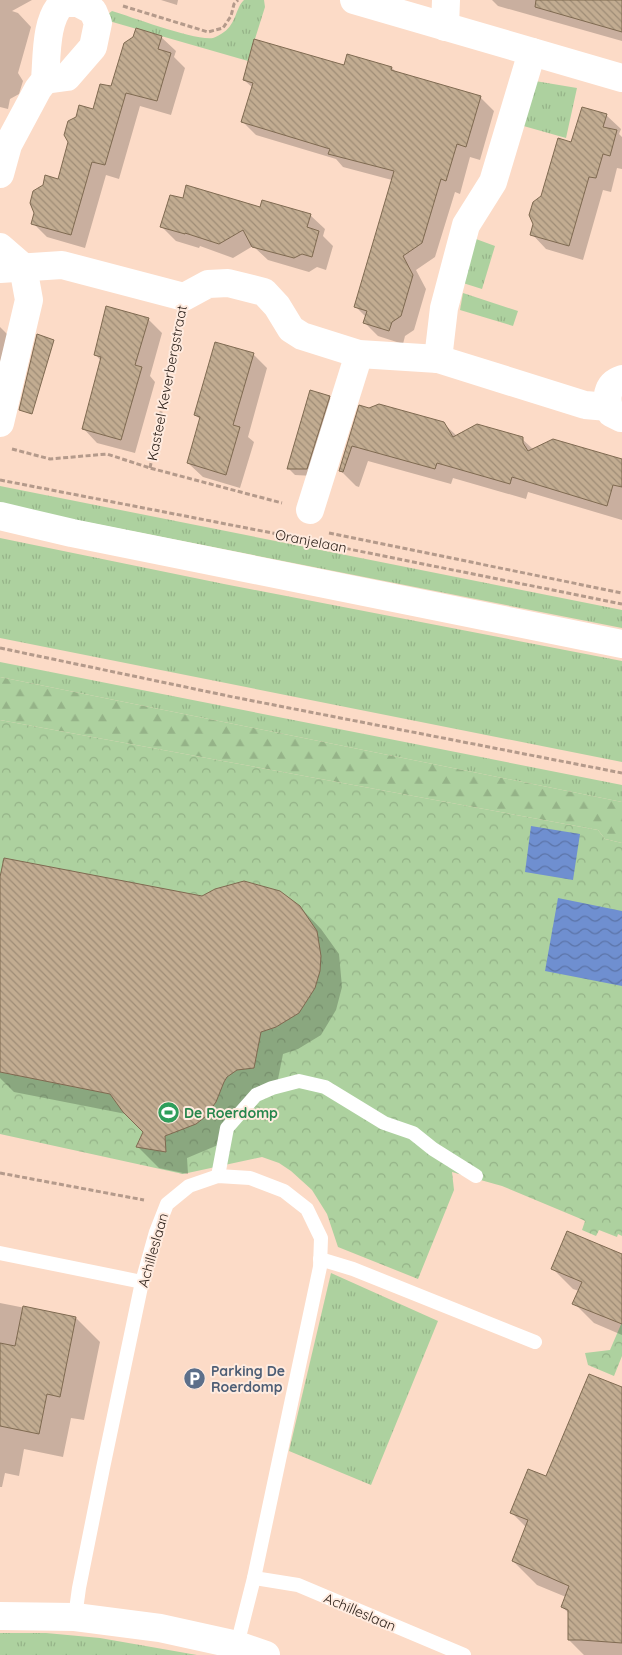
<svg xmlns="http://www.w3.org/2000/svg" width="622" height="1655" font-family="Quicksand,sans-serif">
<defs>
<pattern id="grass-tufts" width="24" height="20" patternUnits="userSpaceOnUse" patternTransform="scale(1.25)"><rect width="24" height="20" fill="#add19f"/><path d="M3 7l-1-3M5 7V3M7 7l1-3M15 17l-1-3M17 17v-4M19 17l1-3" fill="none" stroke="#95b388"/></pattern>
<pattern id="forest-firs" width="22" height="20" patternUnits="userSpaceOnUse" patternTransform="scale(1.25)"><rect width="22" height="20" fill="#add19f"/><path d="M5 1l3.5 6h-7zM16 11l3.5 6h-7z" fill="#95b388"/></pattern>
<pattern id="park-crowns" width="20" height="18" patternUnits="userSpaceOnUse" patternTransform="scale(1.25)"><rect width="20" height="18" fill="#add19f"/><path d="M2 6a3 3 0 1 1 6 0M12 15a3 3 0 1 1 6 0" fill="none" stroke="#95b388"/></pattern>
<pattern id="water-waves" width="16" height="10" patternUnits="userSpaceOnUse" patternTransform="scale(1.25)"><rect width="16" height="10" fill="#6f8fd0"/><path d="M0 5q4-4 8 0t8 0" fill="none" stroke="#5c74a8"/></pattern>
<pattern id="building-back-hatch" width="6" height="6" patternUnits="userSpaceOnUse" patternTransform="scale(1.25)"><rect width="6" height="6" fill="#c2ac91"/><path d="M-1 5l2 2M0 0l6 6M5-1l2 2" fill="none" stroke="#9e8c76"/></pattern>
</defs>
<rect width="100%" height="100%" fill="#fcdbc7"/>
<g fill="url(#grass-tufts)">
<path d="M244,0H264L265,7L248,61L109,21L107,15L112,11C132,17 195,41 213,38C216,37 221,34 224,32C236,24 236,7 244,0Z"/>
<path d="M535,81L577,88L566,138L520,125Z"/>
<path d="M476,239L495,246L482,289L463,283Z"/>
<path d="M463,293L518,311L513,326L460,310Z"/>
<path d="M0,486L622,610V628L0,505Z"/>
<path d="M0,538L224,584L622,661V762L0,638Z"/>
<path d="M0,662L622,785V802L0,677Z"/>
<path d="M331,1273L438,1321L371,1485L289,1451Z"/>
<path d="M0,1633H46L100,1638L197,1655H0Z"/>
</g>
<path fill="url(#forest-firs)" d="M0,677L622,802V843L605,839L598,830L0,720Z"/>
<g fill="url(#park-crowns)">
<path d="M0,720L598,830L605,839L622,843V1236L618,1234L617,1237L599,1230L596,1236L582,1230L585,1221L581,1219L502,1186L452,1172L454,1190L418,1279L338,1247L327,1214L312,1190L291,1171L279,1163L262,1157L183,1174L0,1134Z"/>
<path d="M622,1322V1356L614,1376L588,1365L585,1353L610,1350Z"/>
</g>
<g fill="url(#water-waves)">
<path d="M531,826L580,834L573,880L525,872Z"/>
<path d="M558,898L622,911V986L545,971Z"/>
</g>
<g fill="#0003">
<path d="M0,0H32L12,11L18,13L31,27L18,73L23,81L19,94L10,99L8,109L0,107Z"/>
<path d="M161,0H178L177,5Z"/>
<path d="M492,0H622V41L498,6Z"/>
<path d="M161,37L176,51L174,57L185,68L171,115L140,106L119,179L106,175L85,248L47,237L33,223L59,180L93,111L112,88L134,38Z"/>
<path d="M345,66L392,68L396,72L480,97L494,111L480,160L470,157L460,194L455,192L435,257L416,270L426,289L414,330L405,336L403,344L378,336L365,323L366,317L355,306L392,180L343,167L336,159L256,135L242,121L253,88L244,80Z"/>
<path d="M606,115L621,129L619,134L622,137V169L617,168L611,192L603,190L583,260L546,249L532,234L543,197L572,144Z"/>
<path d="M184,200L310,215L325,229L323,236L333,246L326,270L317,267L309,272L268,260L253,246L233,258L200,246L199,248L176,241L162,227Z"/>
<path d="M148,319L162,333L150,376L155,382L135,453L97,443L83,428L101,361L95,354Z"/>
<path d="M0,327L8,335L0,363Z"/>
<path d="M253,354L267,368L248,437L254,442L240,488L203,477L188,463L201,420L195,415Z"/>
<path d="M329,397L336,404L314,476L295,475L288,468Z"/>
<path d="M360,406L443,423L457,436L522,439L534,450L622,460V520L528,492L526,499L453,478L451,484L368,461L359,487L356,486L340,470Z"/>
<path d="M0,883L202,898L299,906L321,929L339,954L342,987L336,1010L321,1035L298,1049L283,1054L276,1089L265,1090L218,1145L187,1158L188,1174L159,1168L137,1146L144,1132L126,1114L14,1092L0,1078Z"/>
<path d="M622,1256V1335L594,1323L574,1303L579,1291L573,1289L553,1269Z"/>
<path d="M0,1303L76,1318L100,1342L84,1420L71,1418L63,1457L24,1449L19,1476L5,1473L2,1487H0Z"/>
<path d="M622,1389V1655H584L569,1640L570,1614L562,1607L566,1597L537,1585L513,1561L526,1527L512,1513L546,1478Z"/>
</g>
<g fill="url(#building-back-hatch)" stroke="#7f6a51">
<path d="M536,0H622V32L535,7Z"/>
<path d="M136,28L162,36L158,49L171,53L157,101L126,93L105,165L92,162L71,235L31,224L34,213L30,203L33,191L43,185L45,175L58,179L68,142L64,135L68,121L76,117L79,105L93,109L100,84L111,86L124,43L133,37Z"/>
<path d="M254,39L344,65L347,54L392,67L391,70L481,96L466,147L457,144L446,181L441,179L422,243L403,256L413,275L401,316L392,322L389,331L363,323L367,311L354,307L394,171L328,154L330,149L241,122L253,83L243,80Z"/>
<path d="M582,107L607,114L603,127L617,130L610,156L603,154L596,178L589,177L569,246L530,235L533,224L529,215L533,202L541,196L558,138L571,142Z"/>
<path d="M186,185L260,207L262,200L311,214L307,227L319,231L312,257L302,254L294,258L252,247L243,230L219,244L185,233V234L160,227L170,195L183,198Z"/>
<path d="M106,306L149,318L135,365L142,367L121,440L82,429L101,357L94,355Z"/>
<path d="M37,334L54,340L32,414L19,410Z"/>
<path d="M215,342L254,353L233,425L240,427L226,475L187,463L200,417L194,415Z"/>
<path d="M310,390L330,396L307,469H287Z"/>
<path d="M379,404L444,422L453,437L477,424L523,437V443L528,451L553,439L622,459V487L613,485L607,506L512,477L510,484L437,463L435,469L352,446L343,472L339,471L359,405L369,408Z"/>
<path d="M4,858L202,896L215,889L244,881L280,891L300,906L317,931L321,956L320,971L315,988L299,1013L276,1027L261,1032L254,1068L237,1070L227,1077L224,1082L216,1102L205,1117L196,1124L165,1136L166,1152L136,1147L143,1132L123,1112L110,1094L0,1072V877Z"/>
<path d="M567,1231L622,1254V1324L572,1304L582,1282L551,1269Z"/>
<path d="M23,1306L76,1317L60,1397L47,1394L39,1434L0,1426V1343L15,1346Z"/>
<path d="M589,1374L622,1387V1643L581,1640H568V1610L561,1607L569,1586L512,1561L528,1520L510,1513L528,1469L546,1476Z"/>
</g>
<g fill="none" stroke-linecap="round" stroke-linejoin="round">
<g stroke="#b49a8b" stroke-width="3" stroke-dasharray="5 2.5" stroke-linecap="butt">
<path d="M123,6L208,32L223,28L231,16L234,4L238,0"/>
<path d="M12,449L50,459L107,454L150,468L282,503"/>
<path d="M150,468L178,325"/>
<path d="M0,480L298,538"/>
<path d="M329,533L622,593"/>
<path d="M309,541L622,604"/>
<path d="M0,648L233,697L622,773"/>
<path d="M0,1173L144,1200"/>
</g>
<g stroke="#fff" stroke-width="14">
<path d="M218,1176L227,1128L234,1120L256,1095L272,1088L299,1081L325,1087L384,1123L413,1133L433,1149L476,1176"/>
<path d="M0,1253L142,1282"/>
<path d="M320,1259L353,1269L535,1342"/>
<path d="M254,1578L298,1585L464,1655"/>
<path d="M75,1617L79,1588L103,1468L142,1282L156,1232L167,1204L189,1186L218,1176L250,1178L284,1191L307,1209L321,1238L320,1267L254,1578L237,1645"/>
</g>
<g stroke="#fff" stroke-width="28">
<path d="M354,0L622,78"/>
<path d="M445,27L446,0"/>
<path d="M0,174L8,145L38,89L45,80L67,77L93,47L98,23L93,11L78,3H63C45,18 47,58 45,80"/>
<path d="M0,247L23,267L29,300L0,423"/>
<path d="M0,269L62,265L184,297L208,284L228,283L264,292L277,306L291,329L302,336L359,354L438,359L585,405L608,407"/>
<path d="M438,359L444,308L466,225L493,182L532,52"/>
<path d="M621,418L611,413C605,400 606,384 622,379"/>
<path d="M310,510L359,354"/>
<path d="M0,1616L75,1617L160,1628L237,1645L266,1655"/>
</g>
<path stroke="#fff" stroke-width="28" d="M0,516L72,533L622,644"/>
</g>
<defs>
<symbol id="stadium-disc" viewBox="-11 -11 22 22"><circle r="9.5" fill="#2e9e5b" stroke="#ffebdf"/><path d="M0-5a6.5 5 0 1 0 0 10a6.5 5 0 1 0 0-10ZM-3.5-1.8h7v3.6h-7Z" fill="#fff"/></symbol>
<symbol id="parking-disc" viewBox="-11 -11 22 22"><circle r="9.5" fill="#5c6f8a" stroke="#ffebdf"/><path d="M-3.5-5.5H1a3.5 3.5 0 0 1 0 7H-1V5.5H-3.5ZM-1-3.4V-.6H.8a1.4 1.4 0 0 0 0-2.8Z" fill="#fff"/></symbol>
</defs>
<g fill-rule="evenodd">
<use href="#stadium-disc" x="156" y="1100" width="25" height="25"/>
<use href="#parking-disc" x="182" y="1366" width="25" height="25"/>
</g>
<g text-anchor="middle" stroke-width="4" stroke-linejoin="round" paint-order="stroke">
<g font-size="14" fill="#2d211a" stroke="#ffebdf">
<text transform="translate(167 383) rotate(-79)" y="5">Kasteel Keverbergstraat</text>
<text transform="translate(311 541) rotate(11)" y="5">Oranjelaan</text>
<text transform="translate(153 1250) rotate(-74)" y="5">Achilleslaan</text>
<text transform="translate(360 1612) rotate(23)" y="5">Achilleslaan</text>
</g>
<g font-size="14" font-weight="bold" fill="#27864d" stroke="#ffebdf" text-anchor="start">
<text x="184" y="1118">De Roerdomp</text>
</g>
<g font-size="14" font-weight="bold" fill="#4e5e75" stroke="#ffebdf" text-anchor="start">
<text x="211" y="1376">Parking De<tspan x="211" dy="16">Roerdomp</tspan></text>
</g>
</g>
</svg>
